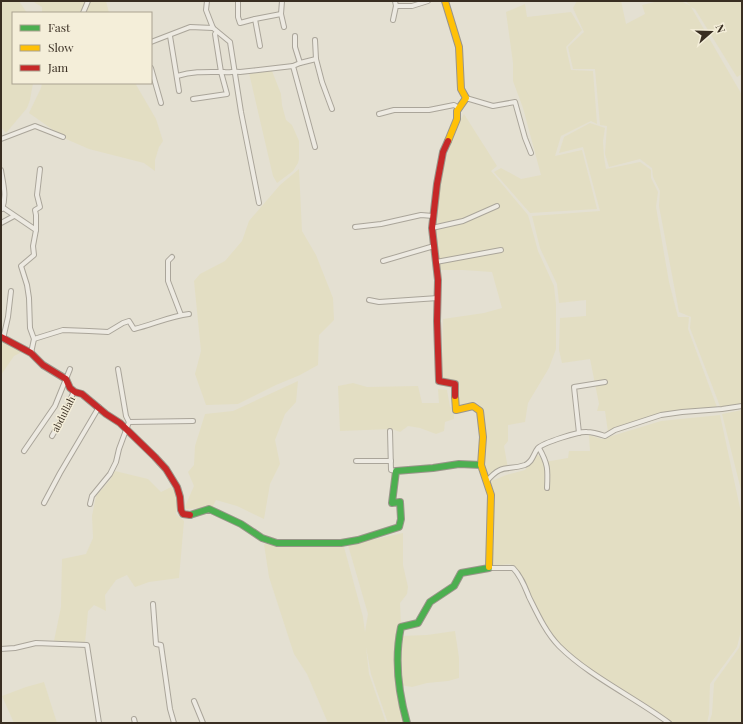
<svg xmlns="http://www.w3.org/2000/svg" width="743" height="724" font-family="'Playfair Display',serif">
<rect width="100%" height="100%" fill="#e4e0d2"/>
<g fill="#e3dec3">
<path d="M1,1H19L27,13H13V83H33L30,100L27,108L6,133L1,127Z"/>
<path d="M32,1H106L109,13H42V7Z"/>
<path d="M577,1H621L626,24L645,14L642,5L659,1H681L691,6L685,1H742V74L737,77L695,9L691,7L742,95V405L721,409L690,328L691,317L679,312L659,206L660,191L653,177L652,168L640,159L609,167L605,154L607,126L600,125L595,69H573L568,47L584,32L573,8Z"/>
<path d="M525,4L527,17L571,12L582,30L566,47L571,70L593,71L597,124L591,121L561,136L555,156L582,150L597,209L530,213L494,172L501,168L521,179L541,175L523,108L513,81V63L506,12Z"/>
<path d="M272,71L281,94L282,105L286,120L292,125L299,141V159L298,163L293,171L277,183L273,176L249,73Z"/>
<path d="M42,83H135L156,119L163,141L159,147L155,160V171L144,163L89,149L66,139L29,113L41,88Z"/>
<path d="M464,114L497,166L491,171L528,215L538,251L554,286L556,305V349L549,368L528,403L525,422L508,425V441L504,446L508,469H502L485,479L480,466L487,436L483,411L476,401L459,406L455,383L452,379L442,380L443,319L484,313L502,308L492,272L463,270H441L433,230L444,164L458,124Z"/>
<path d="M590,123L605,128L603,141L604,157L606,169L640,162L651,170V178L658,192L656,207L669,282L678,317H689L688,329L718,410L664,414L608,432L605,411H597L599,404L590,359L562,363L559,350L560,318L586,316V300L559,303L557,284L540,248L532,216L600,211L583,147L559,153L564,137Z"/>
<path d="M299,169L302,231L316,255L333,298L334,320L319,335L318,365L300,375L276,385L238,404L206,405L195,374L201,351L194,281L200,274L225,261L242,241L249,221L280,185Z"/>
<path d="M1,339L22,352L14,356L1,375Z"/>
<path d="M298,381L296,402L285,414L275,440L280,464L270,484L264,519L237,506L216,500L212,508L184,509L194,486L188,472L194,465L195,446L205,414L233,411Z"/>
<path d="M353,383L367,387L418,386L422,403H439L438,389L447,390L450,407L454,408V419L445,422L444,431L436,434L420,428L408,426L400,432L392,429L340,431L338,386Z"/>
<path d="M742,410V494L722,414Z"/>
<path d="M720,415L742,517V605L740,635L737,647L710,684L709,714L707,723H671L652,709L561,651L540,617L524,580L510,564L492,566V493L487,483L506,475L525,470L536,453L545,462L568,458L569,451H590L589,435L602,439L661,421Z"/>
<path d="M115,471L148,479L161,492L173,486L178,499L176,514L184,521L179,578L149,582L135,587L127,575L116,580L105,595L106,611L94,605L88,611L85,643L54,641L61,607L62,559L86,554L93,538L92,516L96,496L110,480Z"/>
<path d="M403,533V565L408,587L407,594L400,603L401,626L394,661L406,723H388L371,674L366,647L369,674L386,723H328L307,674L294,654L269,577L264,544L344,547L363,617L365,632L368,614L348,545Z"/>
<path d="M455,631L459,658V678L448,681L427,683L412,687L400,685L397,660L400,636L427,635Z"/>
<path d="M742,639V723H709L712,714L714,683L739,648Z"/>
<path d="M44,682L57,723H14L2,696L26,687Z"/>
</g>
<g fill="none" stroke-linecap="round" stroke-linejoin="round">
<defs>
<g id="street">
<path d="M207,1L206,10L213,28L230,42L241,112L259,203"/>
<path d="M238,1V17L240,23L255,19L281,14"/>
<path d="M282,1L281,14L284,27"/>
<path d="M396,6H412L428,1"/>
<path d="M83,13L88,1"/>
<path d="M255,19L260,46"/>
<path d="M393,20L396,6L395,1"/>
<path d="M170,36L179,91"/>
<path d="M295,36V47L300,63"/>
<path d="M315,40L316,59L322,82L332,109"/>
<path d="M151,42L190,27L213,28"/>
<path d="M151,68L161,103"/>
<path d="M177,76C195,71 206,72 224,72C230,73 233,71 240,72L293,66"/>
<path d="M466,98L493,106L515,102L525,138L531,153"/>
<path d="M193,99L227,94L221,72L215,34L217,32"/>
<path d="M379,114L394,110H429L454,105L459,108"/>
<path d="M1,139L35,126L63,137"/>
<path d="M315,147L293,66L300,63L316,59"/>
<path d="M1,170C3,184 7,195 2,209"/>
<path d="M2,207L36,230L33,246L34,255L21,266L27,285L29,298L30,328L34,339L31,353"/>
<path d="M1,223L14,216"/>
<path d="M355,227L381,224L421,215L433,216"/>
<path d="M432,228L463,221L497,206"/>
<path d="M36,230V215L35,210L40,207L37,195L40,169"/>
<path d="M172,257L168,261V281L181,315"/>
<path d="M383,261L434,246"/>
<path d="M436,262L501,250"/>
<path d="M369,300L379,302L438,298"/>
<path d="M3,339L8,317L11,291"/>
<path d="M34,339L63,330L89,331L108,332L123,323L129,321L134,329C152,325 170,316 189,314"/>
<path d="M118,369L126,416L129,422"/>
<path d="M390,431L391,470L396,471"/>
<path d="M579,433L574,387L605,382"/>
<path d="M52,436L64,415L74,391"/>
<path d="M539,448C548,464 548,469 547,488"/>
<path d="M24,451L55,406L70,369"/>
<path d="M356,461H391"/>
<path d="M487,481C502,463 507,471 525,465C533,462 533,454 538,448C543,443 579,431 587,432C593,432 599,434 605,436L615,430L661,415L682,412L722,409L742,406"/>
<path d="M44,503L60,473L99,407"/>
<path d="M90,504L92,496L110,474L116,462L119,449L129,422L193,421"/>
<path d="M489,568H513C521,576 525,587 529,597C537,613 546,633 559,646C589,676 634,697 669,723"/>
<path d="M153,604L156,644L161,645L170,709L174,723"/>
<path d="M1,649L15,648L36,643L87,645L99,723"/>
<path d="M194,701L203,723"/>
<path d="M134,719L135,723"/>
</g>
<g id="fast">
<path d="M190,515L209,509L241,524L262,538L277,543H341L358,540L399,527L401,519L400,502L392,503L396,471L433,468L459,464L481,465"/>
<path d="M407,723C398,691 394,660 401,627L418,623L430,602L454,586L461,573L489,568V567"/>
</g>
<g id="slow">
<path d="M445,1L459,47L461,89L466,98L457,111V119L448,141"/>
<path d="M455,396L456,410L473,406L480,411L483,437L481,465L491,495L489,567"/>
</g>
<g id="jam">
<path d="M448,141L443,152L437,184L432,228L438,280L437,321L439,381L455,384V396"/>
<path d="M1,337L31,353L43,365L66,379L70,388L75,392L82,394L106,414L120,423L155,457L166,469L177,487L180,497L181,510L183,514L190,515"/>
</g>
</defs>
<use href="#street" stroke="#aaa59a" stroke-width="6"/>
<use href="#fast" stroke="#9a958a" stroke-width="8"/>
<use href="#slow" stroke="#9a958a" stroke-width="8"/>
<use href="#jam" stroke="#9a958a" stroke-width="8"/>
<use href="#street" stroke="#edeae2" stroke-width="4"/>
<use href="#fast" stroke="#4caf50" stroke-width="6"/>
<use href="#slow" stroke="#ffc107" stroke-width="6"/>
<use href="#jam" stroke="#c62828" stroke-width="6"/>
</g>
<g text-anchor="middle" stroke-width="3" stroke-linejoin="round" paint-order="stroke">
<g font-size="10" fill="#392e22" stroke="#f4eed9">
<text transform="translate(63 414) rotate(-63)" y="4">abdullah</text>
</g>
</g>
<rect width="743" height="724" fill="none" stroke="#392e22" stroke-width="4"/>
<rect x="12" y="12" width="140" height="72" fill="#f4eed9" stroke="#a9a190"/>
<rect x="20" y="25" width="20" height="6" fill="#4caf50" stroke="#a9a190"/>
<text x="48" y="32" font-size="12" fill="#392e22">Fast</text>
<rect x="20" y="45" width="20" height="6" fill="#ffc107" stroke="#a9a190"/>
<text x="48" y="52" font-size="12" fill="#392e22">Slow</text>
<rect x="20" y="65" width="20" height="6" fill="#c62828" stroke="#a9a190"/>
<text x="48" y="72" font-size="12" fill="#392e22">Jam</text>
<g transform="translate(711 32) rotate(70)" stroke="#f4eed9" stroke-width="3" paint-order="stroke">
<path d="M0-3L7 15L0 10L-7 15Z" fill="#392e22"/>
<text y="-6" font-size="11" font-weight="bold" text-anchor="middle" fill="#392e22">N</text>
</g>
</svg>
